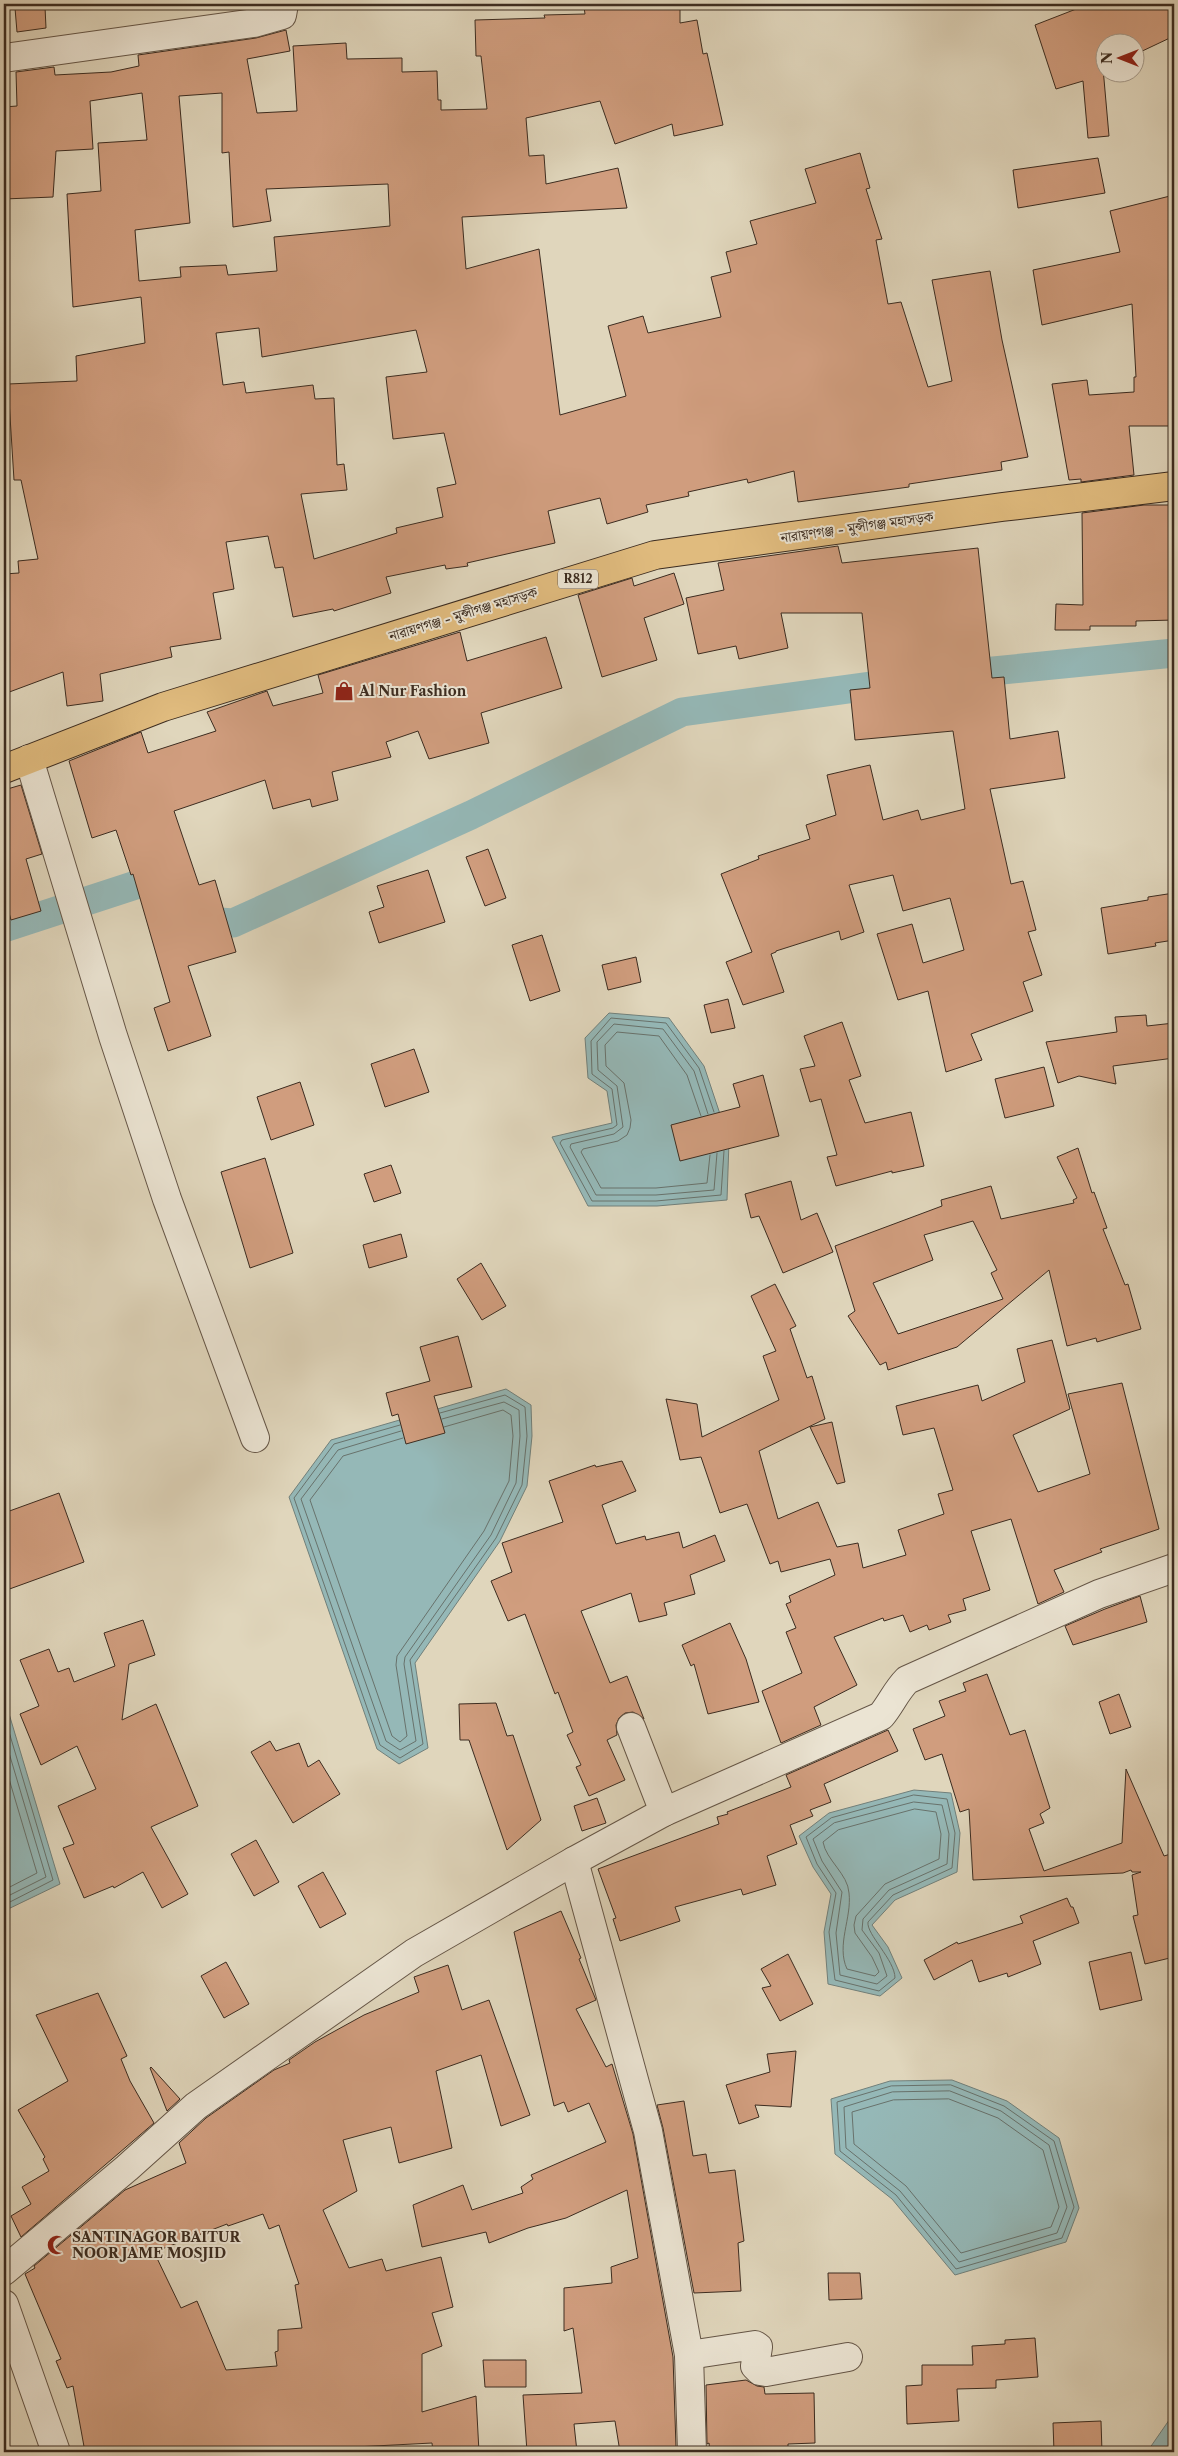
<svg xmlns="http://www.w3.org/2000/svg" width="1178" height="2456" font-family="'Libre Caslon Text','Noto Serif Bengali',serif">
<rect width="100%" height="100%" fill="#e0d6bc"/>
<filter id="stains"><feTurbulence type="fractalNoise" baseFrequency=".004" numOctaves="4"/><feColorMatrix values="0 0 0 0 .2 0 0 0 0 .09 0 0 0 0 .02 0 0 0 .5 -.17"/></filter>
<radialGradient id="worn" r=".72"><stop offset=".6" stop-color="#630" stop-opacity="0"/><stop offset="1" stop-color="#630" stop-opacity=".3"/></radialGradient>
<g fill="#95b8b7" stroke="#71807b">
<path d="M609,1013L669,1018L704,1066L729,1141L727,1200L657,1206H588L552,1137L612,1123L607,1091L588,1078L585,1038Z"/>
<path d="M506,1389L531,1405L532,1436L527,1486L500,1541L415,1663L428,1748L399,1764L377,1749L289,1497L331,1440Z"/>
<path d="M4,1697L60,1884L4,1911Z"/>
<path d="M914,1790L951,1793L960,1833L957,1872L895,1900L872,1925L888,1947L902,1978L880,1996L828,1984L824,1932L831,1894L813,1867L799,1836L829,1813Z"/>
<path d="M952,2080L1007,2101L1059,2138L1079,2208L1066,2242L955,2275L892,2199L835,2154L831,2099L890,2081Z"/>
<path d="M1174,2413V2452H1147Z"/>
</g>
<g fill="none" stroke-linecap="round" stroke-linejoin="round">
<g stroke="#68726c" stroke-width="1">
<path d="M714,1112L699,1068L666,1023L611,1018L591,1041L592,1074L612,1089L617,1125L613,1128L562,1140L560,1143L592,1201H656L721,1195L724,1151"/>
<path d="M708,1114L694,1071L663,1029L614,1024L597,1042L598,1070L617,1086L623,1127L614,1134L571,1144L570,1147L596,1195H656L714,1190L717,1153"/>
<path d="M701,1116L687,1075L659,1036L617,1032L605,1045L606,1066L624,1083L631,1120L630,1128L627,1135L618,1141L583,1149L581,1152L601,1188H656L707,1183L710,1155"/>
<path d="M400,1425L334,1444L294,1498L380,1745L400,1758L423,1744L410,1660L496,1538L522,1485L527,1436L525,1407L505,1395L440,1413"/>
<path d="M401,1431L338,1450L301,1499L386,1741L400,1750L416,1741L404,1664L405,1657L491,1535L516,1483L520,1436L519,1410L504,1402L442,1419"/>
<path d="M403,1438L343,1456L310,1500L392,1736L400,1742L407,1736L396,1665L397,1656L484,1531L509,1481L513,1436L511,1415L503,1410L444,1427"/>
<path d="M4,1715L53,1880L4,1905"/>
<path d="M4,1736L46,1877L4,1898"/>
<path d="M4,1762L37,1873L4,1890"/>
<path d="M914,1795L947,1799L955,1833L952,1868L893,1895L868,1922C866,1934 895,1960 895,1978L879,1991L835,1980L829,1932L836,1893L817,1864L806,1837L831,1818Z"/>
<path d="M914,1802L942,1805L949,1834L947,1864L889,1890L863,1919L862,1930L879,1953L887,1976L877,1984L840,1975L836,1933L842,1892L822,1861L813,1839L834,1823Z"/>
<path d="M915,1809L936,1812L941,1834L939,1859L885,1884L856,1916L854,1925L855,1933L872,1957L879,1972L875,1976L847,1969C836,1945 852,1918 849,1893C848,1874 826,1860 823,1842L838,1830Z"/>
<path d="M951,2085L1004,2106L1054,2141L1074,2207L1062,2238L956,2269L896,2195L840,2151L837,2102L891,2086Z"/>
<path d="M950,2091L1001,2111L1049,2145L1067,2207L1057,2233L959,2262L900,2191L846,2148L844,2107L892,2092Z"/>
<path d="M949,2099L998,2118L1043,2150L1059,2207L1051,2227L961,2253L906,2186L854,2144L852,2112L893,2100Z"/>
</g>
<g stroke="#95b8b7" stroke-width="29">
<path d="M952,675L1174,653"/>
<path d="M4,928L151,880L180,919L233,923L471,815L682,712L907,681"/>
</g>
</g>
<g fill="#d09d7e" stroke="#3c2c20" fill-rule="evenodd">
<path d="M603,4H680V23L697,20L703,54L707,53L723,125L674,136L672,124L615,144L600,101L526,118L529,156L544,155L546,184L618,168L627,208L462,217L466,269L539,249L560,415L626,396L608,326L643,316L648,333L721,317L711,277L731,272L726,252L757,244L750,221L816,203L805,169L860,153L870,188L866,189L882,239L876,240L888,304L901,302L928,387L952,381L932,280L990,271L1002,340L1028,457L1001,462L1002,470L909,484V487L798,502L794,471L748,483L747,479L688,492L689,496L646,505L648,512L607,524L600,498L548,511L555,543L467,563L468,566L446,569L445,565L386,577L391,593L334,611L333,609L293,617L283,567L275,568L268,536L226,542L234,589L213,593L221,639L170,647L172,657L100,674L103,701L67,706L63,672L4,694V574L19,573L18,561L38,559L21,480H14L8,384L77,381L76,356L145,343L141,297L73,307L67,194L101,191L98,143L147,140L142,93L90,101L93,149L56,151L53,197L4,199V107L17,106L16,72L54,67L55,75L111,72L139,66L138,55L256,38L286,30L290,51L247,59L257,113L297,111L293,46L346,43L347,59L402,58V72L437,71L438,100H441V110L487,109L481,56H476L475,20L545,18L544,15L585,14L584,7ZM222,93V153L229,152L233,227L271,221L266,189L388,184L390,226L274,237L277,271L228,275L226,265L180,267L181,277L139,281L135,230L190,223L179,96ZM259,328L262,357L416,330L427,372L386,377L393,439L444,433L456,484L437,488L443,517L396,528L397,533L314,559L301,494L347,490L344,464L337,465L334,398L315,399L313,385L246,393L244,382L223,385L216,333Z"/>
<path d="M1089,4H1174V36L1136,54V42H1106V68H1103L1109,136L1088,138L1083,81L1056,89L1035,25Z"/>
<path d="M45,7L46,28L17,32L15,8Z"/>
<path d="M1098,158L1105,193L1018,208L1013,170Z"/>
<path d="M1174,195V426H1129L1134,475L1081,482V479L1069,480L1052,384L1087,380L1089,395L1134,392V377H1136L1132,304L1042,325L1033,270L1120,252L1110,211Z"/>
<path d="M1144,505H1174V620L1136,621V626H1090V630H1055L1056,604L1083,605L1082,513Z"/>
<path d="M838,546L842,563L978,548L992,678L1004,677L1010,739L1058,731L1065,778L990,789L1011,884L1023,881L1036,930L1028,932L1042,975L1023,982L1033,1011L971,1034L982,1060L946,1072L928,991L898,1000L877,934L912,924L923,963L964,950L950,898L903,911L893,875L849,885L864,932L841,940L839,931L776,951V952L771,954L784,992L743,1005L726,962L752,952L721,874L759,859L758,856L810,839L806,825L836,815L827,775L870,765L883,820L918,810L921,820L965,809L953,731L855,740L850,690L870,688L862,613H781L788,648L739,659L736,646L698,654L686,598L724,590L718,563Z"/>
<path d="M674,573L684,604L644,618L657,660L602,677L578,595L632,578L634,586Z"/>
<path d="M460,632L467,661L546,637L562,688L481,713L489,743L429,759L418,731L386,742L391,757L332,772L338,800L312,807L310,799L273,809L265,780L174,811L199,885L215,880L236,952L188,966L211,1036L168,1051L154,1008L170,1002L133,874L131,875L116,830L92,838L69,761L141,732L148,753L216,731L207,712L267,691L273,706L323,693L318,675Z"/>
<path d="M21,785L42,854L26,859L41,911L11,920L4,894V790Z"/>
<path d="M488,849L506,898L485,906L466,857Z"/>
<path d="M428,870L445,922L379,943L369,912L384,907L377,886Z"/>
<path d="M1174,893V940L1155,943L1156,946L1108,954L1101,908L1148,900V897Z"/>
<path d="M542,935L560,991L530,1001L512,945Z"/>
<path d="M636,957L641,982L608,990L602,965Z"/>
<path d="M728,999L735,1028L711,1033L704,1005Z"/>
<path d="M1146,1015L1147,1026L1174,1023V1058L1113,1066L1116,1084L1079,1076L1058,1083L1046,1042L1117,1032L1115,1017Z"/>
<path d="M842,1022L861,1076L849,1080L865,1123L911,1112L924,1166L892,1173V1171L836,1186L827,1157L837,1155L821,1099L810,1102L800,1069L815,1066L804,1036Z"/>
<path d="M414,1049L429,1092L385,1107L371,1064Z"/>
<path d="M1044,1067L1054,1106L1005,1118L995,1079Z"/>
<path d="M763,1075L779,1136L680,1161L671,1125L740,1107L733,1084Z"/>
<path d="M300,1082L314,1125L271,1140L257,1097Z"/>
<path d="M1078,1148L1092,1193L1094,1192L1107,1228L1103,1229L1125,1285L1128,1284L1141,1329L1097,1342L1096,1338L1067,1346L1049,1270L957,1347L888,1370L886,1362L880,1365L848,1316L855,1311L835,1246L942,1206L941,1200L991,1186L1001,1219L1074,1203L1073,1200L1077,1198L1057,1157ZM973,1221L997,1270L991,1273L1003,1299L898,1334L873,1283L933,1260L924,1235Z"/>
<path d="M265,1158L293,1253L250,1268L221,1172Z"/>
<path d="M391,1165L401,1193L374,1202L364,1174Z"/>
<path d="M791,1181L801,1220L817,1213L833,1252L783,1273L759,1216L751,1218L745,1194Z"/>
<path d="M401,1234L407,1257L369,1268L363,1245Z"/>
<path d="M481,1263L506,1306L482,1320L457,1279Z"/>
<path d="M775,1284L796,1326L790,1329L807,1378L812,1376L825,1419L759,1451L778,1519L818,1502L837,1547L858,1543L863,1568L906,1555L898,1530L944,1514L938,1494L953,1490L934,1428L903,1435L896,1406L978,1385L982,1401L1025,1382L1017,1349L1052,1340L1070,1409L1013,1435L1038,1492L1090,1474L1068,1394L1122,1383L1159,1529L1100,1549L1102,1552L1054,1570L1064,1592L1038,1604L1011,1519L971,1531L990,1590L963,1599L966,1610L948,1615L951,1622L929,1630L927,1625L910,1632L903,1615L884,1621L883,1618L834,1637L857,1685L814,1707L821,1725L781,1743L762,1691L802,1673L786,1632L796,1628L786,1604L791,1602L789,1596L835,1575L830,1559L781,1572L778,1561L770,1564L747,1504L720,1513L701,1457L680,1460L666,1399L697,1404L702,1437L779,1400L763,1356L776,1351L751,1296Z"/>
<path d="M458,1336L472,1387L434,1396L445,1433L406,1444L398,1414L392,1416L386,1393L430,1381L420,1347Z"/>
<path d="M832,1422L845,1482L837,1484L810,1427Z"/>
<path d="M622,1461L636,1491L602,1505L616,1544L645,1536L646,1540L679,1532L683,1548L715,1535L725,1561L690,1575L695,1594L664,1603L667,1615L639,1622L631,1593L581,1611L610,1683L627,1676L644,1719L633,1712L625,1713L619,1718L616,1725L617,1735L607,1740L625,1780L589,1796L576,1767L581,1765L567,1735L573,1732L558,1692L555,1694L525,1614L508,1621L491,1581L512,1572L502,1543L563,1522L549,1481L595,1465L596,1467Z"/>
<path d="M59,1493L84,1562L4,1591V1513Z"/>
<path d="M1140,1596L1147,1622L1073,1645L1065,1626L1105,1609Z"/>
<path d="M143,1620L155,1655L129,1664L122,1720L156,1704L198,1806L151,1827L188,1894L162,1908L143,1872L114,1888L113,1886L84,1898L63,1848L74,1844L58,1806L96,1789L77,1746L41,1765L20,1714L39,1706L20,1660L49,1649L58,1672L69,1668L74,1682L115,1666L104,1633Z"/>
<path d="M730,1623L746,1659L759,1702L708,1714L694,1664L691,1666L682,1645Z"/>
<path d="M987,1674L1010,1735L1025,1730L1050,1808L1040,1814L1044,1823L1029,1829L1044,1871L1122,1843L1126,1769L1164,1856L1174,1853V1957L1145,1964L1133,1916L1138,1915L1132,1875L1141,1872H1132L1131,1870L1123,1873L973,1880L969,1809L960,1812L942,1754L925,1760L913,1729L945,1716L939,1701L966,1691L963,1683Z"/>
<path d="M1119,1694L1131,1727L1110,1734L1099,1702Z"/>
<path d="M496,1703L507,1736L513,1735L541,1820L507,1850L469,1740H460L459,1704Z"/>
<path d="M888,1730L898,1751L824,1784L831,1802L810,1810L813,1816L790,1825L797,1844L767,1856L776,1885L743,1895L741,1889L675,1907L680,1921L620,1941L613,1919L616,1918L598,1869L719,1824L717,1817L728,1814L727,1812L791,1787L786,1775Z"/>
<path d="M270,1741L276,1751L299,1743L308,1767L319,1760L340,1794L293,1823L251,1752Z"/>
<path d="M597,1798L606,1823L582,1831L574,1806Z"/>
<path d="M256,1840L279,1882L254,1896L231,1854Z"/>
<path d="M323,1872L346,1914L320,1928L298,1886Z"/>
<path d="M1067,1898L1071,1907H1073L1079,1923L1033,1941L1041,1964L1008,1977L1007,1973L979,1982L972,1960L934,1980L924,1960L957,1942L958,1944L1023,1923L1020,1916Z"/>
<path d="M561,1911L581,1958L579,1959L596,2000L576,2009L606,2067L612,2064L633,2134L673,2357L676,2447L620,2452L615,2421L574,2424L577,2452H527L523,2395L582,2393L573,2328L564,2331V2288L612,2283L611,2267L638,2258L627,2190L566,2218L528,2228L489,2243L486,2232L422,2247L413,2205L463,2185L472,2210L523,2193L521,2187L533,2179L531,2175L606,2142L589,2103L568,2112L564,2102L554,2106L514,1932Z"/>
<path d="M1131,1952L1142,2000L1100,2010L1089,1962Z"/>
<path d="M788,1954L813,2004L780,2021L762,1988L771,1986L761,1969Z"/>
<path d="M226,1962L249,2004L224,2018L201,1976Z"/>
<path d="M448,1965L462,2010L489,2000L530,2115L501,2126L481,2055L436,2071L452,2148L399,2163L391,2127L343,2140L357,2191L323,2210L349,2268L382,2259L386,2271L441,2257L453,2307L432,2313L442,2346L422,2354V2412L476,2396L479,2452H433L432,2443L355,2447L356,2452H85L73,2386L67,2388L56,2361L61,2359L25,2274L35,2268L34,2266L125,2190L186,2163L179,2143L206,2118L274,2070L290,2063L289,2060L315,2042L364,2015L419,1992L414,1977ZM263,2214L269,2229L279,2225L299,2284L295,2285L302,2328L278,2330V2351L275,2352L277,2366L226,2370L197,2301L181,2308L154,2252L227,2224L228,2226Z"/>
<path d="M98,1993L127,2056L121,2059L130,2081L154,2123L21,2237L11,2216L31,2204L22,2187L49,2171L43,2159L45,2157L18,2110L68,2081L36,2015Z"/>
<path d="M796,2051L791,2107L755,2105L759,2117L739,2124L726,2085L770,2072L767,2054Z"/>
<path d="M151,2067L180,2099L167,2111L150,2068Z"/>
<path d="M684,2101L693,2156L706,2154L709,2173L735,2170L744,2241L738,2243L741,2291L694,2293L663,2128L657,2105Z"/>
<path d="M828,2273H860L862,2299L829,2300Z"/>
<path d="M1035,2338L1038,2377L996,2380V2388L957,2389L959,2421L907,2424L906,2386L922,2385V2365H973L972,2346L1005,2344V2340Z"/>
<path d="M483,2360H526V2387H485Z"/>
<path d="M746,2380L757,2386L764,2387L765,2394L814,2393L815,2443L788,2444V2452H710L709,2443L707,2444L706,2385Z"/>
<path d="M1101,2421L1102,2452H1054L1053,2423Z"/>
</g>
<g fill="none" stroke-linecap="round" stroke-linejoin="round">
<defs>
<g id="minor">
<path d="M4,58L254,23L282,15L284,4"/>
<path d="M29,759L113,1036L167,1199L255,1438"/>
<path d="M631,1727L664,1812"/>
<path d="M574,1861L648,2131L689,2355L692,2452"/>
<path d="M4,2271L127,2168L196,2106L414,1953L574,1861L664,1812L881,1716C891,1704 896,1691 907,1680L1099,1594L1174,1568"/>
<path d="M4,2304L56,2452"/>
<path d="M689,2355L755,2345L758,2347L755,2366L760,2371L766,2372L848,2357"/>
</g>
<path id="primary" d="M4,769L163,707L655,555L1002,507L1174,486"/>
</defs>
<use href="#minor" stroke="#655647" stroke-width="30"/>
<use href="#primary" stroke="#3c2c20" stroke-width="30"/>
<use href="#minor" stroke="#ebe4d3" stroke-width="28"/>
<use href="#primary" stroke="#e0bb7e" stroke-width="28"/>
</g>
<defs>
<symbol id="shop-bare" viewBox="-9 -9 18 18"><path d="M-5-2.5h2.3a2.7 3.5 0 0 1 5.4 0H5L5.5 6h-11ZM-1.5-2.5h3a1.5 2.3 0 0 0-3 0Z" fill="#8f2418" stroke="#ebe4d3" stroke-width="2.5" paint-order="stroke"/></symbol>
<symbol id="mosque-bare" viewBox="-9 -9 18 18"><path d="M3.5-4.9A6 6 0 1 0 3.5 4.9A5 5 0 1 1 3.5-4.9Z" fill="#8f2418" stroke="#ebe4d3" stroke-width="2.5" paint-order="stroke"/></symbol>
</defs>
<g fill-rule="evenodd">
<use href="#shop-bare" x="330" y="677" width="28" height="28"/>
<use href="#mosque-bare" x="43" y="2231" width="28" height="28"/>
</g>
<g text-anchor="middle" stroke-width="4" stroke-linejoin="round" paint-order="stroke">
<rect fill="#ebe4d3" stroke="#706356" stroke-width="1" x="558" y="569.5" width="40" height="19" rx="4"/>
<g font-size="12" font-weight="bold" fill="#3c2c20">
<text x="578" y="583">R812</text>
</g>
<g font-size="14" fill="#3c2c20" stroke="#ebe4d3">
<text transform="translate(857 527) rotate(-8)" y="5">নারায়ণগঞ্জ - মুন্সীগঞ্জ মহাসড়ক</text>
<text transform="translate(463 614) rotate(-17)" y="5">নারায়ণগঞ্জ - মুন্সীগঞ্জ মহাসড়ক</text>
</g>
<g font-size="14" font-weight="bold" fill="#3c2c20" stroke="#ebe4d3" text-anchor="start">
<text x="359" y="696">Al Nur Fashion</text>
<text x="72" y="2242">SANTINAGOR BAITUR<tspan x="72" dy="16">NOOR JAME MOSJID</tspan></text>
</g>
</g>
<rect width="1178" height="2456" fill="none" stroke="#e0d6bc" stroke-width="20"/>
<rect x="5" y="5" width="1168" height="2446" fill="none" stroke="#3c2c20" stroke-width="2.5"/>
<rect x="10" y="10" width="1158" height="2436" fill="none" stroke="#3c2c20"/>
<g transform="translate(1120 58) rotate(270)"><circle r="24" fill="#ebe4d3" stroke="#a59a8b"/>
<path d="M0-4L9 19L0 12L-9 19Z" fill="#8f2418"/>
<text y="-8" font-size="14" font-weight="bold" text-anchor="middle" fill="#3c2c20">N</text>
</g>
<rect width="100%" height="100%" filter="url(#stains)"/>
<rect width="100%" height="100%" fill="url(#worn)"/>
</svg>
